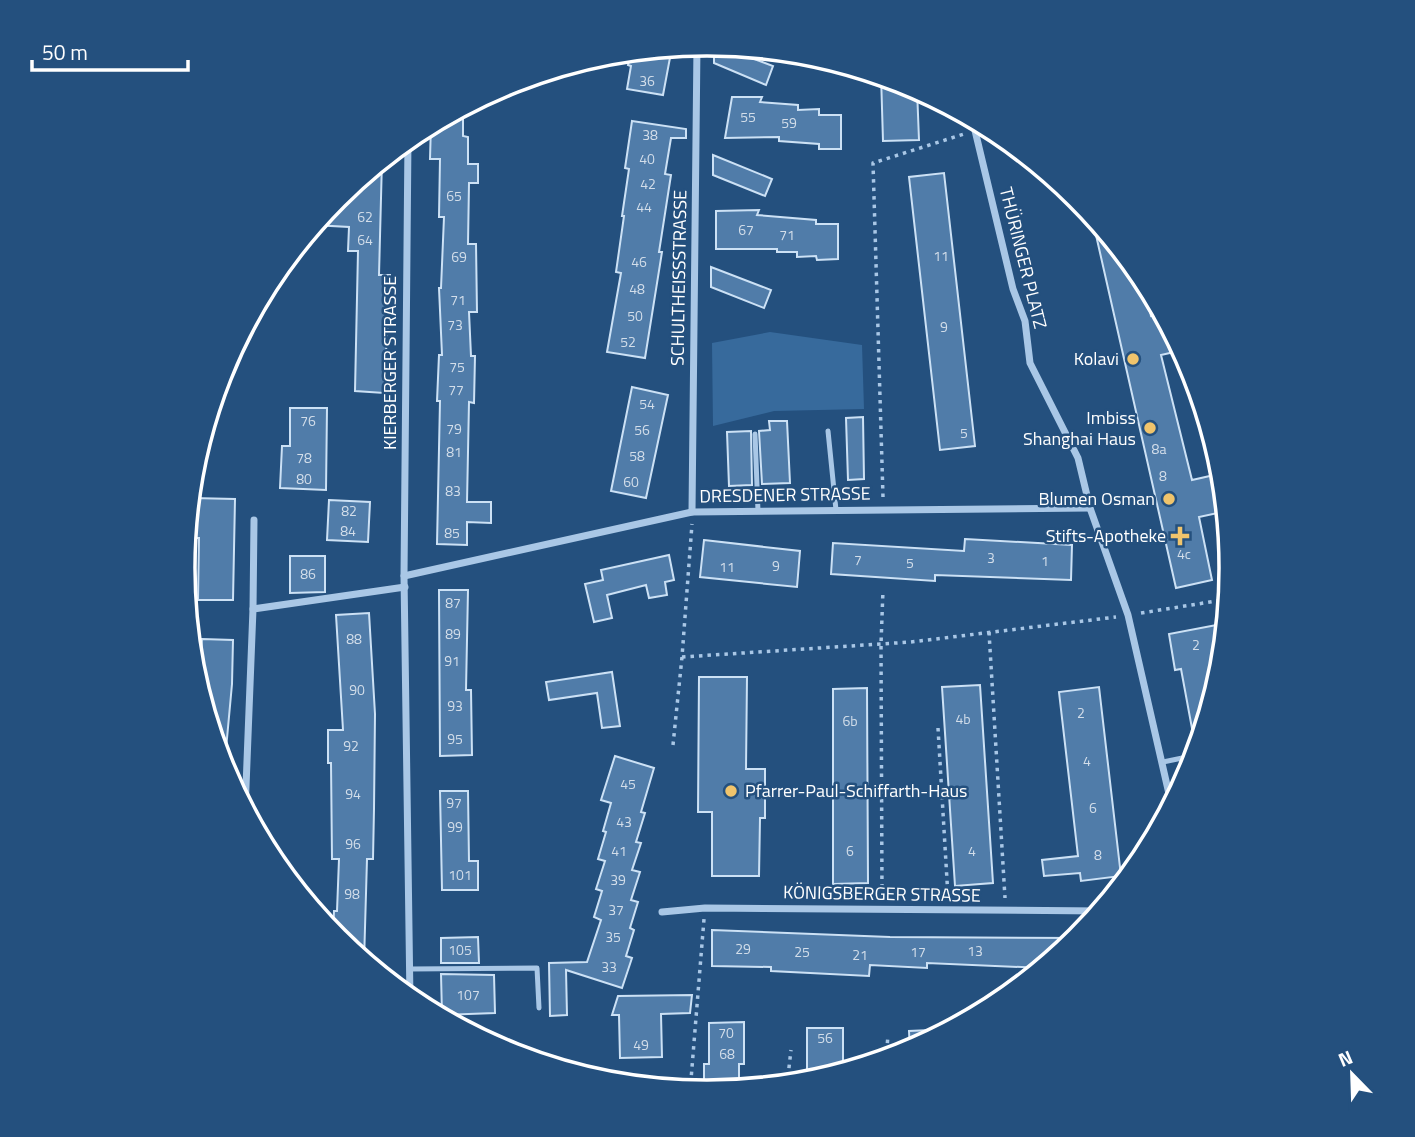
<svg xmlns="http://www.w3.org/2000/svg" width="1415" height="1137" font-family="'Titillium Web',sans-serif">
<rect width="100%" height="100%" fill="#24507e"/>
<path fill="#376a9c" d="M770,332L862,345L864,409L774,411L713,426L712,343Z"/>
<g fill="#507ca9" stroke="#cce1f5" stroke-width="2">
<path d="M714,44L773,66L766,85L714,63Z"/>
<path d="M672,47L663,95L627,89L631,66L628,65L631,51Z"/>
<path d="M881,75L917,89L919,140L883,141Z"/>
<path d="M732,97H762L760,102L798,105V110L819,109V115H841V149H819V144L779,141V137L725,138Z"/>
<path d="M463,107V136L468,137V164H478V183H469L468,244H476L477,312H469L471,356H475L474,403L469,402L467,502H491V523L467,522V545L437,544L440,401H437L439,355H442L439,288H441L444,217H439L440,159H430L431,124Z"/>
<path d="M632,121L686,129V138H671L665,174L671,175L659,252H662L645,358L607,352L621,273L616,272L624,216H622L629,169L625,168Z"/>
<path d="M713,155L772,179L765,196L713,175Z"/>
<path d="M382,160L379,275H390L384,393L355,391L358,251H348L349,227L314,225L337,197Z"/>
<path d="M944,173L975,446L940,450L909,177Z"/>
<path d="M759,210L757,215L816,220V224H838V259L817,260L816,256L797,257V252H777V249H716V211Z"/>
<path d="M1091,213L1143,276L1151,316L1163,313L1183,350L1161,355L1192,480L1223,473L1227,511L1199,517L1212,580L1176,588Z"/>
<path d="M711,267L771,290L764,308L711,287Z"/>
<path d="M632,387L668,395L646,498L611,491Z"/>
<path d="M290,408H327L326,490L280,488L282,446H290Z"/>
<path d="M863,417L864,479L848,480L846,418Z"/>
<path d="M769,421H787L790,483L762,484L759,431L770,430Z"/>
<path d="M751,431L752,485L729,486L727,432Z"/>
<path d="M192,498L235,499L233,600H198L199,538H191Z"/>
<path d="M329,500L370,502L368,542L327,540Z"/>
<path d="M965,539L1072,545L1071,580L935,575V581L831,574L833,543L964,551Z"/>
<path d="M704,540L800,551L797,587L700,577Z"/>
<path d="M669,555L674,580L665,582L667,595L649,598L646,585L607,595L612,618L594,622L585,584L603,580L601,570Z"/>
<path d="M290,556H325V592L290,593Z"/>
<path d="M439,590H468L466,690H471L472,755L440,756Z"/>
<path d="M369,613L375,714L374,809L373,859H367L364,962L333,935L334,911H337L339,859H332L331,763H328V730H343L336,615Z"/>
<path d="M1227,623L1222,671L1198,750H1196L1181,669L1175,670L1169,634Z"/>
<path d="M202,639L233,640L232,684L224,771L199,690Z"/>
<path d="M612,672L620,726L602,728L597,693L549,700L546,682Z"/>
<path d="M699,677H747L746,769H765V818H760L759,876H712V812H698Z"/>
<path d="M980,685L993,883L955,886L942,687Z"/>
<path d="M1099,687L1121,876L1081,881L1080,873L1044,876L1042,860L1078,856L1059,692Z"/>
<path d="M867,688L868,883L833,884V689Z"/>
<path d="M615,756L654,768L641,812L645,813L636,842L641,843L632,870L640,872L631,900L638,902L630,928L634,930L626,956L632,958L622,988L566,970L567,1015L550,1016L549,963L587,962L601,920L594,917L602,891L596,889L605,861L598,859L606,832L603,831L611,803L601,800Z"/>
<path d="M440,791H468L469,861H478V890H442Z"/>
<path d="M712,930L890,937L1080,938L1044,968L927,963V968L870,965L869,976L771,971V967L712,966Z"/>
<path d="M478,937L479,963H441V938Z"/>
<path d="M441,974L494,975L495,1013L442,1015Z"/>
<path d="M692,995L690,1013L661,1014L662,1057L620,1058L619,1015H612L618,996Z"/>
<path d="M744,1022V1064H739V1090L704,1093V1064H709V1023Z"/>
<path d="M807,1028H843V1069L838,1070V1075L807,1083Z"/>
<path d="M954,1029L920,1047L910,1052L909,1031Z"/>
</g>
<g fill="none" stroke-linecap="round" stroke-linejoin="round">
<g stroke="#a9c7e6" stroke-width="3.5" stroke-dasharray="3.5 5" stroke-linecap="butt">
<path d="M883,497L873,163L964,134"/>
<path d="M1141,613L1229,599"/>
<path d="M989,632L1005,898"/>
<path d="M682,657L911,642L1116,617"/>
<path d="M938,728L948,897"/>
<path d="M673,745L682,657L692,524"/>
<path d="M882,896L881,644L883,590"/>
<path d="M886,1060L888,1035"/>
<path d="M787,1085L791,1050"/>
<path d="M690,1092L704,919"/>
</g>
<g stroke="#a9c7e6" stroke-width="5">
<path d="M1199,395H1201"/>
<path d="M828,431L836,510"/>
<path d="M755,434L758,511"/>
<path d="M1163,762L1197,755"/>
<path d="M410,969L537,968L539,1008"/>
</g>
<g stroke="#a9c7e6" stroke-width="7">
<path d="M972,118L1013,289L1025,321L1030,363L1078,458L1090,508L1128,615L1172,807"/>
<path d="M408,139L404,576L410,1000"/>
<path d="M692,512L697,45"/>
<path d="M404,576L692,512L1090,508"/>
<path d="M253,609L254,520"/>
<path d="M245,812L253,609L405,587"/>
<path d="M662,912L705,908L1102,911"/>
</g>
</g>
<g fill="#f0c46c" stroke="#24507e" stroke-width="2.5">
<circle cx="1133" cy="359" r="7"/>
<circle cx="1150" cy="428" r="7"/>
<circle cx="1169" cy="499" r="7"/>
<path d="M1176.5 525.5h7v7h7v7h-7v7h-7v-7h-7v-7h7z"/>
<circle cx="731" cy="791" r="7"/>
</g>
<g text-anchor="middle" stroke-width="5" stroke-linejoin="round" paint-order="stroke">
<g font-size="14" fill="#d3deea">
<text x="647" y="86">36</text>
<text x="748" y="122">55</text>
<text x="789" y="128">59</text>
<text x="650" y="140">38</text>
<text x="647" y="164">40</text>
<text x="648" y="189">42</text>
<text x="454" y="201">65</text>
<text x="644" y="212">44</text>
<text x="365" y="222">62</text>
<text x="746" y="235">67</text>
<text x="787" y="240">71</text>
<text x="365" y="245">64</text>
<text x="941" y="261">11</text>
<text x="459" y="262">69</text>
<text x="639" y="267">46</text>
<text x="637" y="294">48</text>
<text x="458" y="305">71</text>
<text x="635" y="321">50</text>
<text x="455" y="330">73</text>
<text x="944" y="332">9</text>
<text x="628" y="347">52</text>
<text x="457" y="372">75</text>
<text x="456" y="395">77</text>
<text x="647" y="409">54</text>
<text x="308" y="426">76</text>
<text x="454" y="434">79</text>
<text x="642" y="435">56</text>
<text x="964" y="438">5</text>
<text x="1159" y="454">8a</text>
<text x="454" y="457">81</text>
<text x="637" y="461">58</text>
<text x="304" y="463">78</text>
<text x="1163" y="481">8</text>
<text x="304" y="484">80</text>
<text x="631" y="487">60</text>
<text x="453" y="496">83</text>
<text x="349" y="516">82</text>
<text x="348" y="536">84</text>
<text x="452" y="538">85</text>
<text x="1184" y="559">4c</text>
<text x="991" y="563">3</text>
<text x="858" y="565">7</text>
<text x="1045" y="566">1</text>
<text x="910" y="568">5</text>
<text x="776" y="571">9</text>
<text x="727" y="572">11</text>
<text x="308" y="579">86</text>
<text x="453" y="608">87</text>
<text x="453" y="639">89</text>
<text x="354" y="644">88</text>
<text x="1196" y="650">2</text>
<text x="452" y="666">91</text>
<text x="357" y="695">90</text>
<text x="455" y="711">93</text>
<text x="1081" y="718">2</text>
<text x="963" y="724">4b</text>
<text x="850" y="726">6b</text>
<text x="455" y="744">95</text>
<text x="351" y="751">92</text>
<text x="1087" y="766">4</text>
<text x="628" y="789">45</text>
<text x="353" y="799">94</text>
<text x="454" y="808">97</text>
<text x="1093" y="813">6</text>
<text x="624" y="827">43</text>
<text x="455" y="832">99</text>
<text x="353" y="849">96</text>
<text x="619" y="856">41</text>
<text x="850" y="856">6</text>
<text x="972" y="856">4</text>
<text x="1098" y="860">8</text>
<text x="460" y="880">101</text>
<text x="618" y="885">39</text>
<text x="352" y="899">98</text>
<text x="616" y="915">37</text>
<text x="613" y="942">35</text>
<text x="743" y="954">29</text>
<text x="460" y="955">105</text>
<text x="975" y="956">13</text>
<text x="802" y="957">25</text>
<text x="918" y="957">17</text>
<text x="860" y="960">21</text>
<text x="609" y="972">33</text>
<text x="468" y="1000">107</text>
<text x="726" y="1038">70</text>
<text x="825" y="1043">56</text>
<text x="641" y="1050">49</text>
<text x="727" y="1059">68</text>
</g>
<g font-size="18" fill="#fff" stroke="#24507e">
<text transform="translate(1023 258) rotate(76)" y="6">THÜRINGER PLATZ</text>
<text transform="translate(679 278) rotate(-89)" y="6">SCHULTHEISSSTRASSE</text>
<text transform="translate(390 363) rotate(-90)" y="6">KIERBERGER STRASSE</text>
<text transform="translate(785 495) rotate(-1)" y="6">DRESDENER STRASSE</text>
<text transform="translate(882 894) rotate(1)" y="6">KÖNIGSBERGER STRASSE</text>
</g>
<g font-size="18" fill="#fff" stroke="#24507e" text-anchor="end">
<text x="1119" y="365">Kolavi</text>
<text x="1136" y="424">Imbiss<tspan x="1136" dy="21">Shanghai Haus</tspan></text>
<text x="1155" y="505">Blumen Osman</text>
<text x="1166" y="542">Stifts-Apotheke</text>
<text x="745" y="797" text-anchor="start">Pfarrer-Paul-Schiffarth-Haus</text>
</g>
</g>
<path d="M0 0H1415V1137H0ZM195 568a512 512 0 1 1 1024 0a512 512 0 1 1-1024 0Z" fill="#24507e" fill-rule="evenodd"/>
<path fill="none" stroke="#fff" stroke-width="3.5" d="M195 568a512 512 0 1 1 1024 0a512 512 0 1 1-1024 0Z"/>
<g transform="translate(1352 1074) rotate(337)" stroke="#24507e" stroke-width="5" paint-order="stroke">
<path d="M0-5L12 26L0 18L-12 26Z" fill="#ffffff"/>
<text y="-10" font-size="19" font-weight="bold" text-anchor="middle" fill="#ffffff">N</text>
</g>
<path d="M32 60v10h156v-10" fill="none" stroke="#ffffff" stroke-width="3.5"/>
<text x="42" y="60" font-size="21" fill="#ffffff" stroke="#24507e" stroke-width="5" paint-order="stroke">50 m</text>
</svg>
